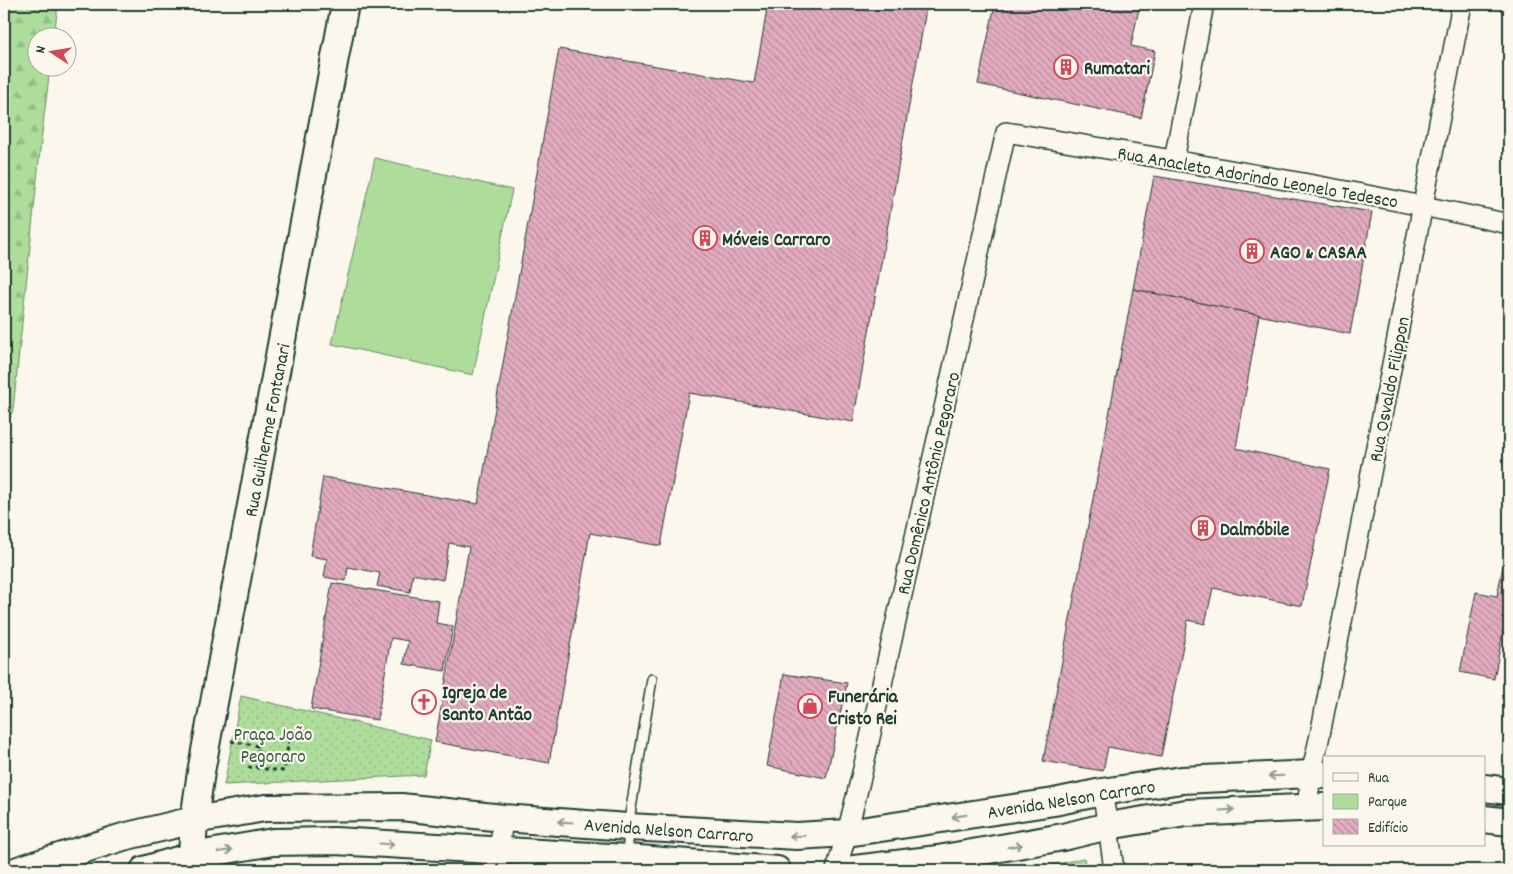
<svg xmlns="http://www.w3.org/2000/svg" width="1513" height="874" font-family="Dekko,sans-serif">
<defs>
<pattern id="green-dots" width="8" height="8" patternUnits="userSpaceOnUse" patternTransform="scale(1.25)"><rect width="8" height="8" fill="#addc9b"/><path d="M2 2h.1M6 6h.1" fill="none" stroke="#94be86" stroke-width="1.8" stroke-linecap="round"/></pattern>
<pattern id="forest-firs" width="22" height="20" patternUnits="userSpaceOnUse" patternTransform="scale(1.25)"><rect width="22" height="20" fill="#addc9b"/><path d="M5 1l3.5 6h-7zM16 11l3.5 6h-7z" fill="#94be86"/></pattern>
<pattern id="cemetery-stones" width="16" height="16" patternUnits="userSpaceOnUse" patternTransform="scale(1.25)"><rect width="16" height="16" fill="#addc9b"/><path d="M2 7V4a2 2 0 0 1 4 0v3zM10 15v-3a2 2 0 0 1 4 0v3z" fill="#94be86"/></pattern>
<pattern id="building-back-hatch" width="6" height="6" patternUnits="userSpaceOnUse" patternTransform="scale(1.25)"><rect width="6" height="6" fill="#e3abbf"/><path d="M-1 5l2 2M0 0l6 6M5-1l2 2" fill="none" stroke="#b78c9c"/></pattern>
</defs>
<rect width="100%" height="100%" fill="#fbf7ec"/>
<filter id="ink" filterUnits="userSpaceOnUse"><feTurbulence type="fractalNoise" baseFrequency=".02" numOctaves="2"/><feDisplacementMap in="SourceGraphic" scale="10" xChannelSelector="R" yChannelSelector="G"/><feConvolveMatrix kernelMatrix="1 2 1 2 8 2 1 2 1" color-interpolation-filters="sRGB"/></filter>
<g filter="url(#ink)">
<path fill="url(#green-dots)" stroke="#668c68" d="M241,696L431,740L424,775L224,785Z"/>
<path fill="url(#forest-firs)" stroke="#668c68" d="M4,4H58L54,37L38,38V68H50L41,141L13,410L4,431Z"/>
<path fill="url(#cemetery-stones)" stroke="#668c68" d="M1084,858L1087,870H1030Z"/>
<path fill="#addc9b" stroke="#668c68" d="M375,158L512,190L473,375L332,344Z"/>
<g fill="url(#building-back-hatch)" stroke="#1f3d34">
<path d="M768,4H927L853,422L689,393L661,546L590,533L549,763L435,742L469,547L449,543L443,580L413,574L410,592L377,586L380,573L348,567L346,581L324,577L327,559L310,556L323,477L478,504L559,49L754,83Z"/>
<path d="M995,4H1140L1131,46L1155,51L1141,118L978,84Z"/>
<path d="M1154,176L1372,212L1350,334L1133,289Z"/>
<path d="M1133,289L1259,315L1236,448L1330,469L1302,606L1213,588L1205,624L1188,620L1161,757L1108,747L1103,771L1043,761Z"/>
<path d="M1503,566L1509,568V612L1507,611L1494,679L1460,672L1476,592L1497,596Z"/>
<path d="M332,583L439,601L436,623L453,626L445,671L404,664L408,641L391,638L377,720L311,709Z"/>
<path d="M784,674L847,683L826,778L767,766Z"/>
</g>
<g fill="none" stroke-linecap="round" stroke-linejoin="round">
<defs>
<path id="lane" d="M628,856V827L652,679"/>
<g id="street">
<path d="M1174,160L1204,4"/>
<path d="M1102,792L1108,826L1114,870"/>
<path d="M1307,807L1311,774L1320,735L1462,4"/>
<path d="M497,870L503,818"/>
<path d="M836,870L847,833L862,773L1006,132C1174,160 1343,188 1509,224"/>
</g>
<g id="secondary">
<path d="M1484,788L1509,791"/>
<path d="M1484,819L1509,822"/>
<path d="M192,856L194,820L201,772L345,4"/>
<path d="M18,870L123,837L194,820L265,808L401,807L503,818L628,827L797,836L847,833L1054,802L1102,792L1182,780L1311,774L1324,775"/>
<path d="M144,870L192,856L273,842L335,841L627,858L777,870"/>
<path d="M846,870L938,859L1063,837L1108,826L1186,813L1324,807"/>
</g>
</defs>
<use href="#lane" stroke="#1f3d34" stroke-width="12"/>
<use href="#street" stroke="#1f3d34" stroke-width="22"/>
<use href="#secondary" stroke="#1f3d34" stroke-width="30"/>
<g stroke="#1f3d34" stroke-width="3" stroke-dasharray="4 4" stroke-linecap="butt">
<path d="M231,741L259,746L256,768"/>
<path d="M248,767L284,771L290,733"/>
</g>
<use href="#lane" stroke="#fbf7ec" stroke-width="9"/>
<use href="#street" stroke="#fbf7ec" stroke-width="19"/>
<use href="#secondary" stroke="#fbf7ec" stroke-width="26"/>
</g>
<defs><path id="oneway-shaft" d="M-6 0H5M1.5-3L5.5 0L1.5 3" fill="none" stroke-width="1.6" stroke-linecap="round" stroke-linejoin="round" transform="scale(1.25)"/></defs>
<g stroke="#8d9a90">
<use href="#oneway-shaft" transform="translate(1276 776) rotate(178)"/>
<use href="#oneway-shaft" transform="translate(1227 810) rotate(-3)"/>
<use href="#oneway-shaft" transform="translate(959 816) rotate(171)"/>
<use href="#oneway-shaft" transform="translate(565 822) rotate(-176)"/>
<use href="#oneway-shaft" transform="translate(797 836) rotate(179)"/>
<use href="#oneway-shaft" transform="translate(387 844) rotate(4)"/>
<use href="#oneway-shaft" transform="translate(1015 846) rotate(-10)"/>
<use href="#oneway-shaft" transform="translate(225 851) rotate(-10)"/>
</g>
</g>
<defs>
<symbol id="building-ring" viewBox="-11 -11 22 22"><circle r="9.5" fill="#fbf7ec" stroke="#d1495b" stroke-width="1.5"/><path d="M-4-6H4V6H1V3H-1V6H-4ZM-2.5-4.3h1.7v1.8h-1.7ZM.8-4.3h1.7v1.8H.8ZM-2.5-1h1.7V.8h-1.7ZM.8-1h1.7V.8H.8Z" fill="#d1495b"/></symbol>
<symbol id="church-ring" viewBox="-11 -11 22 22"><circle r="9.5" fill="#fbf7ec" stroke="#d1495b" stroke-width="1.5"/><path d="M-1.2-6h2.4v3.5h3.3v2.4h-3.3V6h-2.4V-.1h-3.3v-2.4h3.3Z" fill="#d1495b"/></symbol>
<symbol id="shop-ring" viewBox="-11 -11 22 22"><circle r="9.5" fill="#fbf7ec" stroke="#d1495b" stroke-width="1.5"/><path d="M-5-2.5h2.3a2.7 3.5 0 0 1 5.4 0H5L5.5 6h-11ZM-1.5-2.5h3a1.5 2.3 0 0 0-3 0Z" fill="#d1495b"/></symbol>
</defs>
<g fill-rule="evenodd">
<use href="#building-ring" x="1052" y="53" width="28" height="28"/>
<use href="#building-ring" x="691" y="224" width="28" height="28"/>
<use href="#building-ring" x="1238" y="237" width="28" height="28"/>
<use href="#building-ring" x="1189" y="514" width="28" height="28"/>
<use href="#church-ring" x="410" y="688" width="28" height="28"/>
<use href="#shop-ring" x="796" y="692" width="28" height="28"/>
</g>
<g text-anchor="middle" stroke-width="4.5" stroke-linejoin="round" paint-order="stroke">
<g font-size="19" font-weight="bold" fill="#1f3d34" stroke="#fbf7ec" text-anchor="start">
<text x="1084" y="74">Rumatari</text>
<text x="722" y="245">Móveis Carraro</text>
<text x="1270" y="258">AGO &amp; CASAA</text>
<text x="1220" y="535">Dalmóbile</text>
<text x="442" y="698">Igreja de<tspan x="442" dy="22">Santo Antão</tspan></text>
<text x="828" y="702">Funerária<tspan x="828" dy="22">Cristo Rei</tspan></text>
</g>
<g font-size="19" fill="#1f3d34" stroke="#fbf7ec">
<text transform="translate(1258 176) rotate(10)" y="7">Rua Anacleto Adorindo Leonelo Tedesco</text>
<text transform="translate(1388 389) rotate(-79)" y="7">Rua Osvaldo Filippon</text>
<text transform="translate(266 430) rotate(-79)" y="7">Rua Guilherme Fontanari</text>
<text transform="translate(927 483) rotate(-77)" y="7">Rua Domênico Antônio Pegoraro</text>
<text transform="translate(1071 798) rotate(-9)" y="7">Avenida Nelson Carraro</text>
<text transform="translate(669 829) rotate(4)" y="7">Avenida Nelson Carraro</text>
</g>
<g font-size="19" fill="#3b5d49" stroke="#fbf7ec">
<text x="273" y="740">Praça João<tspan x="273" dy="22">Pegoraro</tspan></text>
</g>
</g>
<rect width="1513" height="874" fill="none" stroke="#fbf7ec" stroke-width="20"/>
<rect x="10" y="10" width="1493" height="854" fill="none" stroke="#1f3d34" stroke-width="2" filter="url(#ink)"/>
<rect x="1323" y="756" width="162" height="90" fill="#fbf7ec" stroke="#a3ada2"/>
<rect x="1333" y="773" width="25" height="8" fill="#fbf7ec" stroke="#a3ada2"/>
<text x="1368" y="782" font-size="15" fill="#1f3d34">Rua</text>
<rect x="1333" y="794" width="25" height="15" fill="#addc9b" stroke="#a3ada2"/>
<text x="1368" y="806" font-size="15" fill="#1f3d34">Parque</text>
<rect x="1333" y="819" width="25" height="15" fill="url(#building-back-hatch)" stroke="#a3ada2"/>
<text x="1368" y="832" font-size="15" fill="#1f3d34">Edifício</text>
<g transform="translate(52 52) rotate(282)"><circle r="24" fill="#fbf7ec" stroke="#a3ada2"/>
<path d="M0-4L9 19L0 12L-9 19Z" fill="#d1495b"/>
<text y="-8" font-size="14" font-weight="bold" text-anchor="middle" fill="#1f3d34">N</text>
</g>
</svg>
